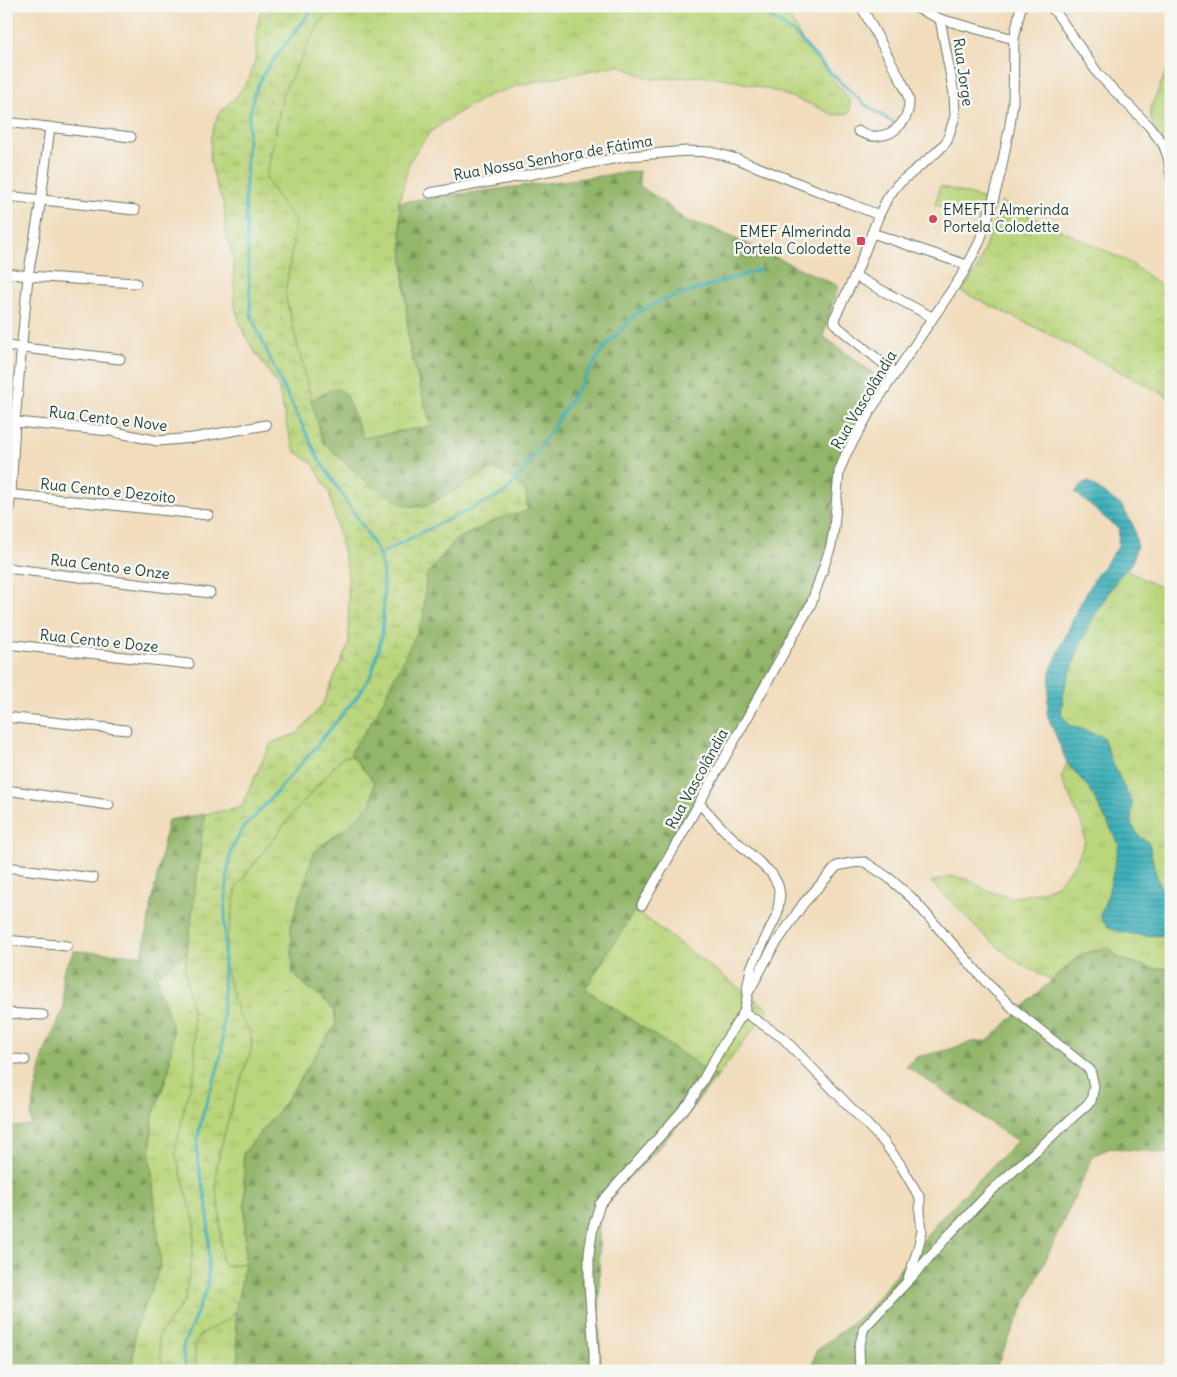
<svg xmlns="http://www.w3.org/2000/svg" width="1177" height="1377" font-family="Delius,sans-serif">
<defs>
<pattern id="grass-tufts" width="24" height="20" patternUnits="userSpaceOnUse" patternTransform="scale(1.25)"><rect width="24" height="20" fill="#bad57b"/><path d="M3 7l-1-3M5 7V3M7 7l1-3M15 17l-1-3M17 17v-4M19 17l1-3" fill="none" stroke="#9fb86b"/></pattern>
<pattern id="forest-firs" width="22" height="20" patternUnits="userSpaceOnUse" patternTransform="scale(1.25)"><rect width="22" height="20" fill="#93b66b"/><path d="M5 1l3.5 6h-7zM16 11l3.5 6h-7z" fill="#779559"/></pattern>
<pattern id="wetland-marsh" width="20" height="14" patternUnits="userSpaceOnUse" patternTransform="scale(1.25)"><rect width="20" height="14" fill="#bad57b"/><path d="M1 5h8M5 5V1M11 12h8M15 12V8" fill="none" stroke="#9fb86b"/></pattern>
<pattern id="water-rules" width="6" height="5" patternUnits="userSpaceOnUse" patternTransform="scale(1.25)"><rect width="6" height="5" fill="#40b0ba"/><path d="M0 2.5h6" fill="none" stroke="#359098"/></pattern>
</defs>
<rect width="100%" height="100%" fill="#f6f6f2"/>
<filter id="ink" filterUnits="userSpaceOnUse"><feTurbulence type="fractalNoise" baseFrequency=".02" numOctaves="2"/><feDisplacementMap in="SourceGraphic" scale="10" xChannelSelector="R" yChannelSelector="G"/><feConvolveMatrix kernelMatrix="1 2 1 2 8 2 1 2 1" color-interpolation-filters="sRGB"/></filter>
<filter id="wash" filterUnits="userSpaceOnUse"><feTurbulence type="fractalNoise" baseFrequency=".0096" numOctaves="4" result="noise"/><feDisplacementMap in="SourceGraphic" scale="20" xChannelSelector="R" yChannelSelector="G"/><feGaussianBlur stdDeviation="1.12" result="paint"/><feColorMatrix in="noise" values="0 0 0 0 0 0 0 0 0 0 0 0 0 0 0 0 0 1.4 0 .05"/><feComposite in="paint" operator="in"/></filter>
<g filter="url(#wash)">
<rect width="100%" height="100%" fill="#f1dcbc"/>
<g fill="url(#grass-tufts)" stroke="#6c8958">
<path d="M350,6H784L803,42L821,65L850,100V113L834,115L808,103L774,91L728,79L700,76L650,79L618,65L528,83L489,95L459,112L430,132L410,160L399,202L409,346L431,426L363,438L344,393L335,388L311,400L285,295L296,221L282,204L266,178L283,93L322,18Z"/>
<path d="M1171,61V140L1161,143L1152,127L1150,109Z"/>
<path d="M1001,202L1127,261L1171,292V398L1033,326L962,292L978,267Z"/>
<path d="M1126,570L1171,593V903C1157,887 1153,863 1149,843L1139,836L1131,824L1132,803L1111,760L1103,737L1069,725L1061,713L1065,686L1081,643L1094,616L1117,579Z"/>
<path d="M344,756H352L374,782L371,805L348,826L321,846L291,925L293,974L334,1010L336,1024L323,1043L286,1101L243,1154L245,1191V1263L231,1265L222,1264L220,1214L216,1190L217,1162L233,1102L250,1054L252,1042L249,1030L238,1014L223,961L237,886L292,815Z"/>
<path d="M1067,763L1089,788L1119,844L1113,874L1108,895L1100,916L1166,936L1171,933V968L1155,969L1117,958L1109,947L1081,954L1052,980L1022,965L997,946L974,926L956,906L931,882L952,876L970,880L985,890L1011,898L1037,893L1057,885L1077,861L1085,841L1082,824L1061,778Z"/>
<path d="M635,910L747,994L769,1009L717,1077L585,989Z"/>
<path d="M187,952L185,970L193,1017L196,1064L185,1106L175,1152L195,1223L192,1258L185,1300L158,1337L163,1371H134L133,1362L135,1330L153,1284L155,1213L150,1155L153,1116L169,1069L173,1031L156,976Z"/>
<path d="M235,1312L239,1371H196L195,1345L201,1334L227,1320Z"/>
</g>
<g fill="url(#forest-firs)" stroke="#597a50">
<path d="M639,171L640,186L662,201L685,220L710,227L838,286L823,336L885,382L835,470L831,531L813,593L635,910L585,989L717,1077C680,1122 648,1167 599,1202L600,1371H239L235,1312L245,1263V1191L243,1154L286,1101L323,1043L336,1024L334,1010L293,974L291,925L314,852L348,826L371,805L374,782L350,753L377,713L423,620L426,576L455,540L500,518L527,511L493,469L425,507L406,506L370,485L323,443L311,400L335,388L345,393L363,438L431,426L409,346L399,202Z"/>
<path d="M205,814L187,952L156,976L173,1031L169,1069L153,1116L150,1155L161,1265L135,1330L133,1362L134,1371H6V1128L31,1125V1114L44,1053L64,1008L62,974L74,951L142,955L168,820Z"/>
<path d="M1109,947L1117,958L1155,969L1171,968V1154L1155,1152L1111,1148L1094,1155L994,1371H811L816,1351L868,1310L938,1221L1017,1141L906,1066L917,1057L947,1050L972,1042L988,1041L1055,977L1082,954Z"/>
</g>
<path fill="url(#wetland-marsh)" stroke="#6c8958" d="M265,6H350L322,18L283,93L266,178L282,204L296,221L285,295L311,400L323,443L370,485L407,506L425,507L493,469L514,479L526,493L527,511L500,518L455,540L426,576L423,620L377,713L350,753L352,756H344L292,815L237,886L223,961L238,1014L249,1030L252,1042L250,1054L233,1102L217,1162L216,1190L220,1214L222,1264L231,1265L245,1263L235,1312L227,1320L201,1334L195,1345L196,1371H163L158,1337L185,1300L192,1258L195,1223L175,1152L185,1106L196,1064L193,1017L185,970L205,814L240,808L271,743L298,733L322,705L349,644L348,573L329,492L313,464L295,451L288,431L278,386L266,367L253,349L242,329L235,307L233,257L226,234L224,205L216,184L210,160L211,136L218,114L235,98L249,79L256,57V35L260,13Z"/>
<path fill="#bad57b" stroke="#6c8958" d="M940,186L985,199L979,217L935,205Z"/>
<path fill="url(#water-rules)" stroke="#307677" d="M1087,481L1122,506L1133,525L1137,544L1132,564L1117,579L1094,616L1081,643L1065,686L1061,713L1069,725L1103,737L1111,760L1132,803L1131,824L1139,836L1149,843C1153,863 1157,887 1171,903V933C1160,939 1116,934 1107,926C1104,924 1102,919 1100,916L1108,895L1113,874L1119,844L1089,788L1067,763L1047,714L1050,672L1076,612L1096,576L1118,547L1119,528L1105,518L1075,492Z"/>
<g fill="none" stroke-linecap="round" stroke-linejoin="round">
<g stroke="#40b0ba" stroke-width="3">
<path d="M753,6L794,33L826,68L852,93L863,103L897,125"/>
<path d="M379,555L422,532L496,497L507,491L513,484L531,461L604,348L637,313L663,300L759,270"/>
<path d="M187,1371L183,1355V1346L207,1288L208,1278C208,1257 210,1235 208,1213C206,1188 194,1163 198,1138C201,1108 217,1080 222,1050L225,906L229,859L232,849L243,828L257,814L308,756L359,694L372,673L382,635L383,620L384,592L382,565L379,555L366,531L320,461L280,380L251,316L245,199L249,117L254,94L265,71L315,6"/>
</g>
</g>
</g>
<g filter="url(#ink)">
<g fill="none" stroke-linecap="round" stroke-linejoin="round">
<defs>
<g id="minor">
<path d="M912,6L940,19L1014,39"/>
<path d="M1050,6L1057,14L1099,75L1149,126L1163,144L1168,157L1171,177"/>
<path d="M6,122L131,137"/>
<path d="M858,131C864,134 871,137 878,136C896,135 910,118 909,101C908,94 905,88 902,82L861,6"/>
<path d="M430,193L629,156L686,151L712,152L737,159L879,215"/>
<path d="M6,196L135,210"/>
<path d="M872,233L967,265"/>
<path d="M6,273L28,276L136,283"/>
<path d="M855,276L932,317"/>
<path d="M6,346L120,359"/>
<path d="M895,373L839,328L835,323L834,319L855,276L879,215L887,199L897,185L938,151L947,141L955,116L954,94L940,19"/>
<path d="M6,421L110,431L158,441L193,438L266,425"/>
<path d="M6,494L208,515"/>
<path d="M6,530L11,494L15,422L28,276L41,200L50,127"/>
<path d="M6,568L210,593"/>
<path d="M6,644L189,664"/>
<path d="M6,717L126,730"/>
<path d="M6,790L109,805"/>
<path d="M699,803L722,828L772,874L778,885L780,895L777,915L751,968L747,989"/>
<path d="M6,867L93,878"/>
<path d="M642,905L811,604L831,546L834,528L839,472L846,454L872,408L964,272L979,243L993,201L1000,175L1010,125L1013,102L1014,39L1021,6"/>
<path d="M6,940L67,946"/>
<path d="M744,1012L748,993L771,951L803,904L837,866L851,863L865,862L889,878L912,898L987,983L1014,1009L1090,1070L1094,1086L1091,1101L990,1192L945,1239L911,1278"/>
<path d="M6,1013L43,1015"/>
<path d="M6,1058L25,1060"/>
<path d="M594,1371V1353L589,1284V1253L593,1227L600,1204L691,1101L722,1046L744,1012L783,1038L883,1141L900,1164L920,1198V1213L922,1231L917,1252L907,1282L864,1328L859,1348L860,1371"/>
</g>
</defs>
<use href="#minor" stroke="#687564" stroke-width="11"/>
<use href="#minor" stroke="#fff" stroke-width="9"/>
</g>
</g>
<g fill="#d1495b" stroke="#f6f6f2" stroke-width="2">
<circle cx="933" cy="219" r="5"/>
<rect x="856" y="236" width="10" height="10" rx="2.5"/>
</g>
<g text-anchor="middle" stroke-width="5" stroke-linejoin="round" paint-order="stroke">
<g font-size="15" fill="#1f3d34" stroke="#f6f6f2">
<text transform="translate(963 72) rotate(82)" y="5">Rua Jorge</text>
<text transform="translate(553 158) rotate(-10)" y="5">Rua Nossa Senhora de Fátima</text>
<text transform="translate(864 400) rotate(-59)" y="5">Rua Vascolândia</text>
<text transform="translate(108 419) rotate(7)" y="5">Rua Cento e Nove</text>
<text transform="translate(108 491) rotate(6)" y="5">Rua Cento e Dezoito</text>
<text transform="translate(110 567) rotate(7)" y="5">Rua Cento e Onze</text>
<text transform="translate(99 641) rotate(6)" y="5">Rua Cento e Doze</text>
<text transform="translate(697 779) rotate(-61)" y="5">Rua Vascolândia</text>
</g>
<g font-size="15" fill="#1f3d34" stroke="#f6f6f2" text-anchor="start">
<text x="943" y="215">EMEFTI Almerinda<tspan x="943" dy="17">Portela Colodette</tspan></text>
<text x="851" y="237" text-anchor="end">EMEF Almerinda<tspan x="851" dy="17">Portela Colodette</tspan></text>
</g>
</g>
<rect width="1177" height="1377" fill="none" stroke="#f6f6f2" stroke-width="25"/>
</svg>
